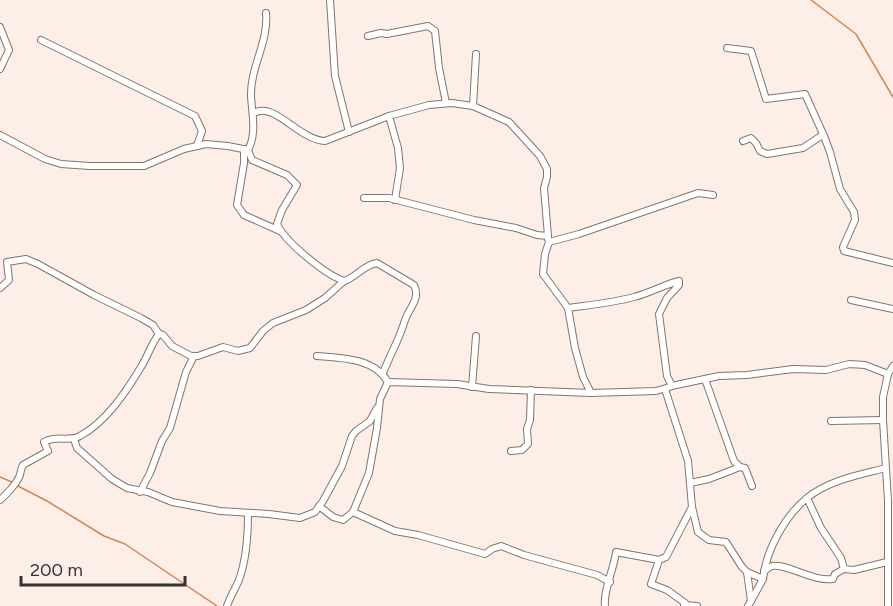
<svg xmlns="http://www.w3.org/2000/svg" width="893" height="606" font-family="Figtree,sans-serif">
<rect width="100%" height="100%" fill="#fdefe7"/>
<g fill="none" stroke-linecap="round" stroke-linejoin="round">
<g stroke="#d28455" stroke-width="1.5">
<path d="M811,0L856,34L893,97"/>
<path d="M0,477L14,483"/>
<path d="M18,486L47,501L104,536L125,544L217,606"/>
</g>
<defs>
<g id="street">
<path d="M330,0L335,76L349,132"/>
<path d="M0,27L9,50L0,69"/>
<path d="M368,36L381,33L387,34L428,26L435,31L439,68L446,103"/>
<path d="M41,40L195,116L202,131L197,146"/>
<path d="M727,48L751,51L766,99L805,94L824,136"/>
<path d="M473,106L476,54"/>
<path d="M254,113C274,101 299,140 325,141L389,116L398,148L400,168L395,200"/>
<path d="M389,116L429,105L452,103L473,106L509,122L540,156L547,169V177L544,188L548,236"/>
<path d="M0,135L45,159L61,164L90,166H144L184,149L206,144L228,146L248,150L252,160L287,175L297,185L282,210L277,224C285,242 326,275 344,281C357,277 363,265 377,263L414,285C421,299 409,308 405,320C400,338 390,355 383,373"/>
<path d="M743,141L751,138L756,143L760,151L767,154L803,148L821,136H824L830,152L840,189L854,212L855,220L843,247L844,251L893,263"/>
<path d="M244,149V163L237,205L244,215L280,231"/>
<path d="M248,150C257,134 252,114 251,96C250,68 269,41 266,13"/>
<path d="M364,198H389L474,220L516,228L537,235L548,236V239"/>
<path d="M0,288L9,280L7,262L26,259L38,264L94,295L141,318L153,325L159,334"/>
<path d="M851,300L893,309"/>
<path d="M568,308C590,305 612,303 634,297C650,293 663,285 679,281V285L667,298L659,314L667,376L672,386"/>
<path d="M317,356C342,358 374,358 388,382"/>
<path d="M705,379L734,461L740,467L745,468L752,486"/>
<path d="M472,387L476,336"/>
<path d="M665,389L688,461L692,507L698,532L709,540L726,542L742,567L747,572L751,601L748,606"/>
<path d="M591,393L583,377L575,348L568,308L543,274L545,254L549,242L579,234L698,193L713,195"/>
<path d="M831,421L883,420"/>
<path d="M74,439L77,448L112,479L127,488L148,492L172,502L220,511L269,514L300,518L315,512L323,501L342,466L352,436L356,431L370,421L377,408"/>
<path d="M511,451L522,450L528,444L527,429L530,420L531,390"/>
<path d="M690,483L709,479L740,467"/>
<path d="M140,492L150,473L162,441L170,428L186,372L194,356"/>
<path d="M807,498C829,480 859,475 886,468"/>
<path d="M0,500C7,494 17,483 20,475C21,471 21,468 23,465L48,451L44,442C55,435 70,442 80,436C106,422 126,392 141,367C148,356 151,344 159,334L163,335L172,346L191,356H198L223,347L238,351L250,348L263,331L273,323L306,310L325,298L344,281"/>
<path d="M319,506L333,517L343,520L353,512L369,473L377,428L380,399L388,382L457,384L489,389L591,393L656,391L676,385L719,376L747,375L793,369L826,370L849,364L865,365L888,374"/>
<path d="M353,512L395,531L418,535L485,554L492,549L501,546L524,555L597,575L610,582"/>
<path d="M659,560L666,557L692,507"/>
<path d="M764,571C767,570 769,567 772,566C786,563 813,582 833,579L835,574L844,569"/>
<path d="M747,572L763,579C766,550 785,516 807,498L821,528L841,558L844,569L854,570L887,562"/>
<path d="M751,601L763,579"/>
<path d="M684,605L697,606"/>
<path d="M227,606C230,597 235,589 239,580C247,558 248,535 248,513"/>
<path d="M605,606C603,591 614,569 616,552L659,560L651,584L667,590L685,603"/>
<path d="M888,606V501L883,420V397L888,374L893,366"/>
</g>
</defs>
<use href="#street" stroke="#83746c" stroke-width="8"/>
<use href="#street" stroke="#fff" stroke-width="6"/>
</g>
<path d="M21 576v9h164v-9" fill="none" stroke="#39322e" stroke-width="3"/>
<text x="30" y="576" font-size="18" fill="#39322e" stroke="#fdefe7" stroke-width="4.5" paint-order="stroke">200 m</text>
</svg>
